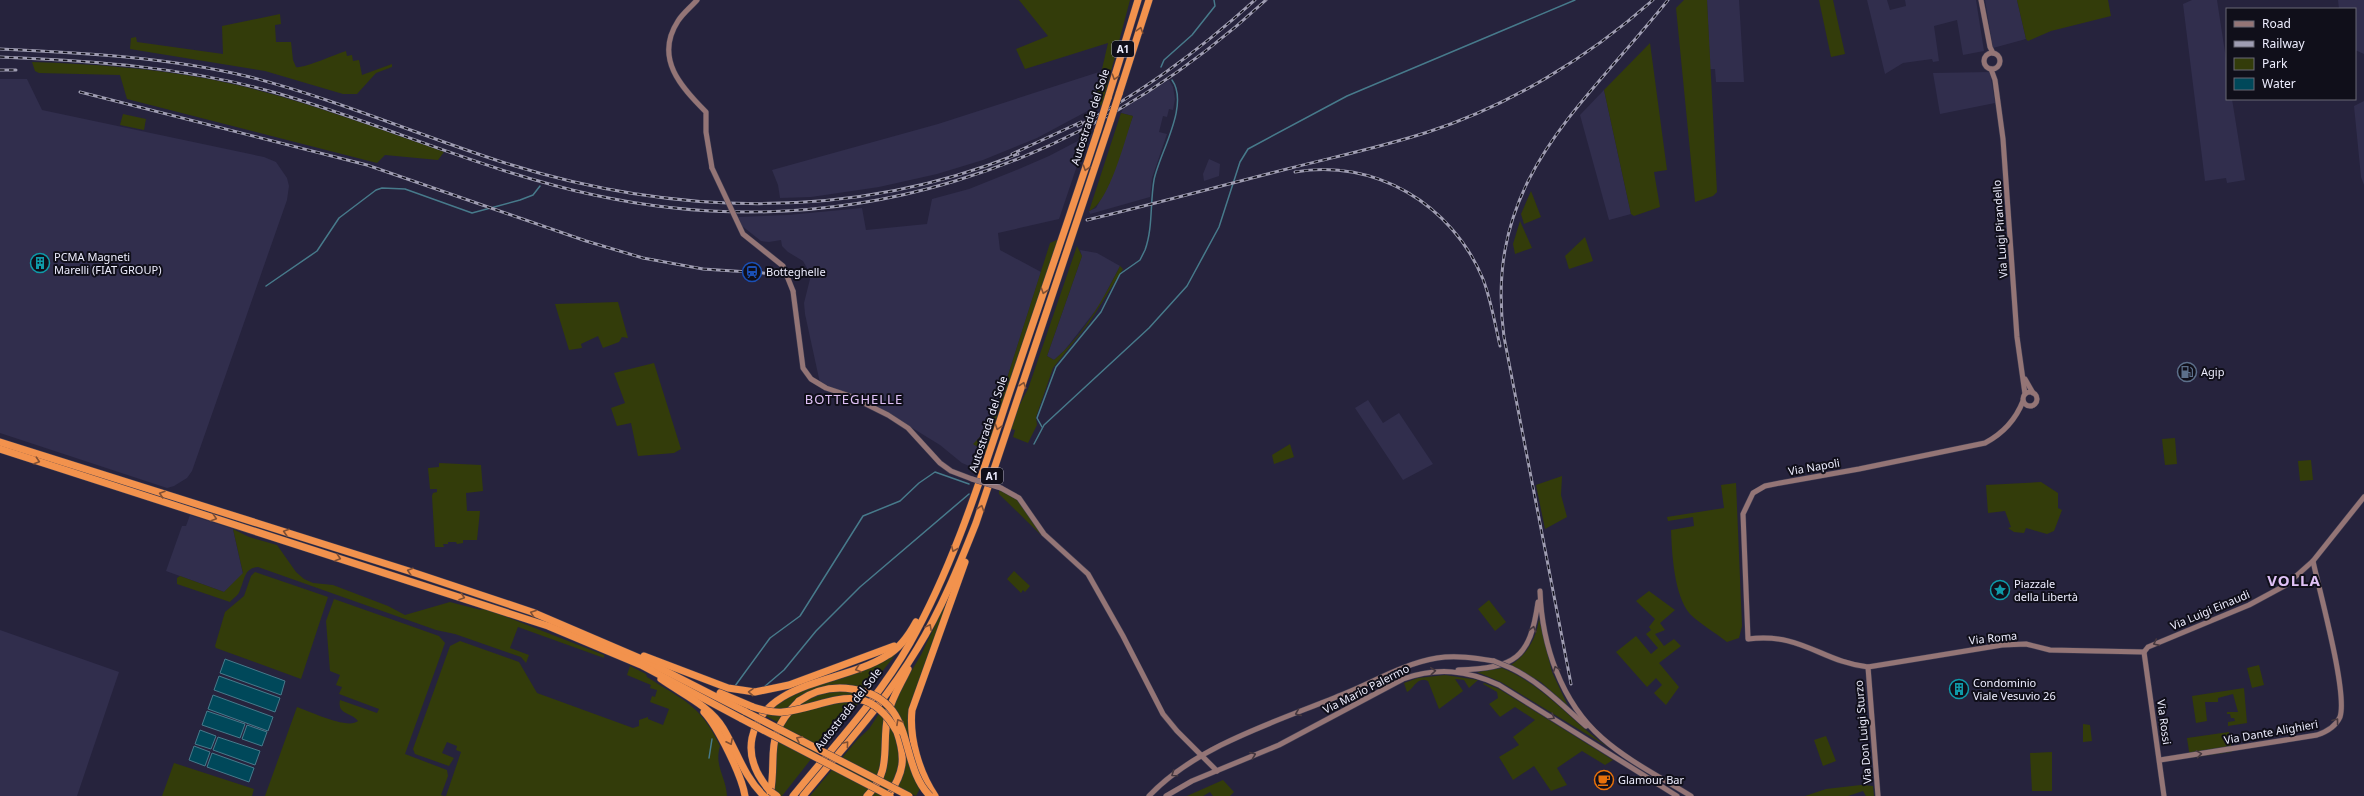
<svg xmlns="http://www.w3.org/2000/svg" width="2364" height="796" font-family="'Noto Sans',sans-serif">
<rect width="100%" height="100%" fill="#26233d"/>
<g fill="#312e4d">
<path d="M1707,0H1739L1744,82H1716L1715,69H1710Z"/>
<path d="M1867,0H1887L1890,10L1906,6L1905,0H1976L1984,51L1963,55L1957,20L1934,26L1939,61L1933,62L1932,59L1903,63L1885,74Z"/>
<path d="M1985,0H2017L2026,39L1993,48Z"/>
<path d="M2192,0H2217L2227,65V99H2232L2245,180L2227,183L2226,178L2205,181L2183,4Z"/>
<path d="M2338,0H2364V54L2355,50V9H2339Z"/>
<path d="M1102,71L1093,108L1037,138L983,160L937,174L879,187L811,197L780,198L778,185L772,170L938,124Z"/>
<path d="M1990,72L1995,103L1940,114L1933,73Z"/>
<path d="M0,79H27L42,110L264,157L276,162L287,178L289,186L287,200L192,471L187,478L174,486L167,488L0,433Z"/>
<path d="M1169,80L1173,87L1175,99L1173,110L1169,109L1167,117L1163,116L1159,132L1167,134L1152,178L1150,197L1090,214L1089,211L1096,208L1109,184L1133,116L1121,113L1123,109Z"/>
<path d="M1604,90L1631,214L1609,220L1580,115Z"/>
<path d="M2364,101V185L2361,177L2354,106Z"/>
<path d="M1093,133L1081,154L1059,219L998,233L1000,250L1041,272L1003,391L984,433L974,444L985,452L979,470L962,463L940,445L878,407L820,383L805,314L804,303L810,279L807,268L803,261L788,252L782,246L781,240L769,242L761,241L742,226L738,217L788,215L862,208L866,230L927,224L932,199L969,189L1014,171L1049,156Z"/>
<path d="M1209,159L1220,164L1219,176L1204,181L1203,174Z"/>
<path d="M1080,250L1097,253L1120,266L1099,306L1064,351L1054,360L1047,356L1082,256Z"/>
<path d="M1368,400L1383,423L1399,413L1433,464L1403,480L1355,408Z"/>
<path d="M190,515L233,529L243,574L224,592L166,571L182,526H186Z"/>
<path d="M0,630L119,672L77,796H0Z"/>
</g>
<g fill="#333c0a">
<path d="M1019,0H1130L1102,105L1093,108L1108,43L1025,69L1016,49L1048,36Z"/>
<path d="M1684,0H1707L1717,192L1713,196L1695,202L1676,8Z"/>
<path d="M1819,0H1833L1845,54L1831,57Z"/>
<path d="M2017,0H2108L2111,16L2051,31L2028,41L2026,39Z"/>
<path d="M280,14L281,24L275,25L276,42H291L293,60L296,67C303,69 336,54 346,51L347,56L352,55L353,61L359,60L362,75L392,64V67L376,73L357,94H343L265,71L130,49L131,38L136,37L137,42L223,54L222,26Z"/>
<path d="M1650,43L1667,170L1654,172L1660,207L1634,216L1631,214L1604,90Z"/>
<path d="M32,62C93,64 150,68 209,79C290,95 367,125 444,152L438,160L385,155L377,163L127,99L120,75L39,73L35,71Z"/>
<path d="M1121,113L1133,116C1126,136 1109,204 1089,211Z"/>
<path d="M123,114L146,119L144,130L120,125Z"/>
<path d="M1531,191L1541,217L1524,224L1521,214Z"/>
<path d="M1520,221L1532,248L1515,254L1513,244Z"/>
<path d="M1585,237L1593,261L1569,269L1565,256Z"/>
<path d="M1059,239L1006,396L999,410L986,452L973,444L984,433L1003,391L1050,243Z"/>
<path d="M1077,246L1082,256L1047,356L1054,360C1083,336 1103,300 1120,266L1123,269L1089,323L1053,368L1036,417L1037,425L1028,443L1013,437L1015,430L1011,429L1018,408L1028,389Z"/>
<path d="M618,302L628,338L622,337L619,342L603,348L598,336L581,344L582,348L569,350L555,304Z"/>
<path d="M654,363L681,449L674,453L638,456L631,423L617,426L611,408L625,403L614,373Z"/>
<path d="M2175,438L2177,464L2165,465L2162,439Z"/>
<path d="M1290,444L1294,457L1274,464L1272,455Z"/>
<path d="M2311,460L2313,480L2300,481L2298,461Z"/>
<path d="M439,463L481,465L483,491L466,493L467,511H480L477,540H463V543L457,544L456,542H448V544H443L444,547H435L432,496L433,493L437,492V489H430L428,468L439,467Z"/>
<path d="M1562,476L1561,495L1567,517L1545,529L1536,485Z"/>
<path d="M2041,482L2058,493V508L2062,510L2054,531L2047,534L2026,528L2024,533L2014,532L2008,528L2011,527L2005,511L1988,513L1986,485Z"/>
<path d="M1736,483L1742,626L1739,638L1727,642C1715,632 1701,625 1690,614C1674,595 1672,554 1671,530L1694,526L1693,517L1668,521L1667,517L1724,508L1721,485Z"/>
<path d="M999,490L1016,498L1043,537L999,494Z"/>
<path d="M233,529L249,537L277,545L296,572L304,579L313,583L333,585L388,606L405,615L450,602L481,610L484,608L604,655V658L518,627L510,648L529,655L526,663L521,657L455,634L436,630L258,567C244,568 245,579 240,590C239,595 233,598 230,602L177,584V578L180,576L224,592L243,573Z"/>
<path d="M1014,571L1030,586L1025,592L1023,590L1021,593L1007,579Z"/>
<path d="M255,572L328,597L301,679L216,648L215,646L225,612L244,596L251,576Z"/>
<path d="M1649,591L1675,610L1660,623L1665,630L1655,634L1664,646L1674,639L1681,646L1659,663L1679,687L1666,705L1654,693L1662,685L1656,678L1647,687L1616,652L1636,636L1651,654L1658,648L1646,634L1651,630L1649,627L1655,619L1636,601Z"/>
<path d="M949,596L910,708L924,781L916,796L892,784L883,796H870L883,779L887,768L888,728L898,693L921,655Z"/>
<path d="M334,599L439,636L445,643L405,754L447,770L448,776L441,795L444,796H265L297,707C309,711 348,730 358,721C351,712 337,715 340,700L377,713L379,709L339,694L342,687L336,685L340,675L330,671L326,621Z"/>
<path d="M1489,600L1506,622L1495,631L1478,609Z"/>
<path d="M1539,619L1552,672L1568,706L1541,682L1511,665C1528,653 1536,639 1539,619Z"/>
<path d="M460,641L519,662L537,693L633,728L639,726V720L648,717V719L663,725L669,709L650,702L652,696L655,697L657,690L650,688L651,685L627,675L630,666L646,674L647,677C683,700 701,705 720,746C714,767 726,776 727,796H446L461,752L456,750L457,746L447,742L442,753L454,758L449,766L415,754L413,749L450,646Z"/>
<path d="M900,649L873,683L866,698L848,712L782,796H774L777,743L783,725L764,715L780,701Z"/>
<path d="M2259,665L2264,685L2252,688L2247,668Z"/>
<path d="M1502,668C1545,685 1573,724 1611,749L1501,682L1477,672Z"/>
<path d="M1445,675L1478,680L1469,688L1464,680L1455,679L1463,691L1439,709L1428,681C1417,676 1414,689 1407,692L1404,683L1418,678Z"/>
<path d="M1484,683L1499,689L1613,760L1605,765L1582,751L1557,768L1567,785L1551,791L1534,766L1513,780L1499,757L1519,745L1513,737L1535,720L1515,707L1500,717L1489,704L1498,698L1497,692L1483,684Z"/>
<path d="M2244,688L2247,723L2228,726V722L2235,721L2234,718H2231L2230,714H2227V712H2238L2233,694L2218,698V702H2205L2207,721L2196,723L2192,696Z"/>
<path d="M889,698L884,722L881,771L868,791L863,796H810L857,740L869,729Z"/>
<path d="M2083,724L2090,725L2092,741L2083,742Z"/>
<path d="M2229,732L2232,752L2190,758L2187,738Z"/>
<path d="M1826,736L1836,761L1823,766L1814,740Z"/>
<path d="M2052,752V791H2032L2030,753Z"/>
<path d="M174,763L254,789L252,796H162Z"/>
<path d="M1223,780L1234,792L1230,796H1213L1210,792L1203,796H1187Z"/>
<path d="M1861,785L1873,786L1874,796H1866L1863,791L1848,796H1805L1826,789Z"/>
</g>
<g fill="#00485a" stroke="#477a8b">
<path d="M225,659L285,681L281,695L220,673Z"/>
<path d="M219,676L280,698L275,712L214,690Z"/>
<path d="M213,695L273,717L268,731L208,709Z"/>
<path d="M207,711L245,724L240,738L202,725Z"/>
<path d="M247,725L267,732L262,746L242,739Z"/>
<path d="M200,730L216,736L211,749L195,744Z"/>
<path d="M218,737L260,751L255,765L213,750Z"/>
<path d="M194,746L210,752L205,766L189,760Z"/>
<path d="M212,753L254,768L249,782L207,767Z"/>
</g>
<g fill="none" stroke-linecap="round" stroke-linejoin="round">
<g stroke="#477a8b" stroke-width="1.5">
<path d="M1161,67L1164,60L1192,35L1215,6L1214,0"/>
<path d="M266,286L317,251L339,218L376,190L382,188L405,189L472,213L520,200L533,195L540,186"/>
<path d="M1042,427L1037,418L1056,367L1101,312L1120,274L1140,260L1145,250C1153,228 1150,203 1154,180C1159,154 1190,105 1172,80"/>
<path d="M1034,444L1044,425L1149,328L1187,286L1219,227L1240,162L1248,149L1347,96L1575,0"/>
<path d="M735,686L770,638L800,616L863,516L900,501L919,483L935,472L969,484"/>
<path d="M764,687L784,670L816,631L860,587L969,494"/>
<path d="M709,758L712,739"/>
</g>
<defs>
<g id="secondary">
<path d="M697,0C691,7 683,13 678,21C654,58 681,87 706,112V132L712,168"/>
<path d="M1981,0L1990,47L1993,53"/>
<circle cx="1992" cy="61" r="8"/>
<path d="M1991,69L1995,80L2003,139L2017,337L2025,394"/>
<path d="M793,291L803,368L811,379L826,388L850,396L888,415L908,428L940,463L951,471L972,479"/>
<path d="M2025,379L2033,393"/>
<circle cx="2030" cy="399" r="7"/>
<path d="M2023,401C2016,419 2002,434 1985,443L1859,469L1780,483L1765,486L1753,493L1743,514L1748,639C1801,632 1822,662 1868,667L2002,645L2026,644L2050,650L2144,652"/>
<path d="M1001,488L1019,498L1044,534L1088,574L1123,636L1163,714L1177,731L1217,771"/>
<path d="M1540,591C1542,645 1561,702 1602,738C1628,761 1662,778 1691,796"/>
<path d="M2144,652L2148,647L2249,605L2286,585L2313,561L2364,497"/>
<path d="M2144,652L2164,796"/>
<path d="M1868,667L1878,796"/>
<path d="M1511,668C1540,682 1562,705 1586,726"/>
<path d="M1458,670C1515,668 1530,659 1538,602"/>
<path d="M2160,760L2317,735C2326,732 2336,726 2340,717C2348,693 2319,590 2313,561"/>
<path d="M1149,796C1198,744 1282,720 1346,693C1375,681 1406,663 1437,658C1456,655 1475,658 1494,661"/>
<path d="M1166,796L1192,781L1279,745L1403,679C1437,667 1467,670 1499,685L1677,796"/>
</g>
<g id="highway">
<path d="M1119,94L1149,0"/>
<path d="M1108,98L1138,0"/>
<path d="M0,442L412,572L532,612L644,660L746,712"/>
<path d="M0,449L548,626L641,665L742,719"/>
<path d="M644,656L728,688L755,692L789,685L894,646"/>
<path d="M661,679C682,694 710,706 723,728C737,751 744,777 764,796"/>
<path d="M720,693L753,707"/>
<path d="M704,712C718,727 742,776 745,796"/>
<path d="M770,791C757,776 748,758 752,738C764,680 844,683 886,656C899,649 909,635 916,622"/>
<path d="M770,796C778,753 762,737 799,701"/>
<path d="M793,796C833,747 879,698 910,643C955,563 982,474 1011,388C1040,302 1070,216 1098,130"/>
<path d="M803,796C842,749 885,702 917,649C941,610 959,566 976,523L1111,119"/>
<path d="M867,796C893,770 881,746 888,714C892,697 901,684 908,669"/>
<path d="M888,796C904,773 906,758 897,732"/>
<path d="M935,796C919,772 909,738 912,710L965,562"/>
</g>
</defs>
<use href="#secondary" stroke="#413e53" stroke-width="6"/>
<use href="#highway" stroke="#413e53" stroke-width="8"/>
<use href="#secondary" stroke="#947576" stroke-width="5"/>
<use href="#highway" stroke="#f2924d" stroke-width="7"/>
<defs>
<g id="rail">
<path d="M0,49C84,53 168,57 250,77C335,99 416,134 499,161C669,216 850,222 1018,154"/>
<path d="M0,57C95,61 188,67 280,94C385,125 487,172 594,195C841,249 1082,170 1266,0"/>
<path d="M0,70H16"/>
<path d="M80,92L367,165L586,241L643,258L703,269L792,275"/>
<path d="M1078,126C1142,93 1201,49 1255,0"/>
<path d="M1012,154L1081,122"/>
<path d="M1295,172C1374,158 1452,204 1483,279C1491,300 1495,324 1500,346"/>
<path d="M1087,220C1154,204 1220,186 1287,169C1334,157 1382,147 1428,132C1510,105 1588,58 1653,0"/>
<path d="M1571,684L1504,337C1483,181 1580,110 1668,0"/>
</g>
</defs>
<use href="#rail" stroke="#9f9db2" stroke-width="3"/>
<use href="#rail" stroke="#100f1a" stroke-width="1.5" stroke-dasharray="4.5" stroke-linecap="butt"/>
<defs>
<g id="secondary-bridge">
<path d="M712,168L743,234L783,266L793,291"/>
<path d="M972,479L1001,488"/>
<path d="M1494,661L1511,668"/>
</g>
<g id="highway-bridge">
<path d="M1111,119L1119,94"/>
<path d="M1098,130L1108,98"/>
<path d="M799,701C815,690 832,686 852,689C918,698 897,763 930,796"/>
<path d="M753,707C762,710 773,713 783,712C828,707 865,675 897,732"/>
<path d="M746,712L909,796"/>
<path d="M742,719L890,796"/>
<path d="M770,791L777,796"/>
</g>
</defs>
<use href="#secondary-bridge" stroke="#413e53" stroke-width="6" stroke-linecap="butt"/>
<use href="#highway-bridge" stroke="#413e53" stroke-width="8" stroke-linecap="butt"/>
<use href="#secondary-bridge" stroke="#947576" stroke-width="5"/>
<use href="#highway-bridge" stroke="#f2924d" stroke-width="7"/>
</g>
<defs><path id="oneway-chevron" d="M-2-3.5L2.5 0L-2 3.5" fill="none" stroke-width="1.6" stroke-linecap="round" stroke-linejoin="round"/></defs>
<g stroke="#815034">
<use href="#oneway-chevron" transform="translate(1140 30) rotate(-73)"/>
<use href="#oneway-chevron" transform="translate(1115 77) rotate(107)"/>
<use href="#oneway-chevron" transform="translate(1086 168) rotate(108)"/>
<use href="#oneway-chevron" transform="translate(1044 291) rotate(109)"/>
<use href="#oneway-chevron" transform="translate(1023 385) rotate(-71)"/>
<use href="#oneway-chevron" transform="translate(998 427) rotate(108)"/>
<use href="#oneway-chevron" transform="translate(37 461) rotate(18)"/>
<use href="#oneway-chevron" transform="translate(162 494) rotate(-163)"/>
<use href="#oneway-chevron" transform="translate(981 508) rotate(-71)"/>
<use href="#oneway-chevron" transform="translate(214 518) rotate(18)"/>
<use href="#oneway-chevron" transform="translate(286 532) rotate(-163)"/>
<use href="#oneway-chevron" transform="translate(954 549) rotate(113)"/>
<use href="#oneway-chevron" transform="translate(338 558) rotate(18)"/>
<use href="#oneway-chevron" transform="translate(410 571) rotate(-162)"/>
<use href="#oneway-chevron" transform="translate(462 597) rotate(18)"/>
<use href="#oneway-chevron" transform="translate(533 613) rotate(-160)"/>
<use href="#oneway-chevron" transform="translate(929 627) rotate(-62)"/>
<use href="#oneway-chevron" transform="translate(858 669) rotate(161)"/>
<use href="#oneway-chevron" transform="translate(751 692) rotate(-178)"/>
<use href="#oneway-chevron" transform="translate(899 722) rotate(-119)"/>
<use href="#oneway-chevron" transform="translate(799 739) rotate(-153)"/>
<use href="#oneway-chevron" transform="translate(730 742) rotate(63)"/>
<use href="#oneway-chevron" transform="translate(846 744) rotate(-50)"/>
</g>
<g stroke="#45383f">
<use href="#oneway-chevron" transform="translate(1533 629) rotate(-75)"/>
<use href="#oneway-chevron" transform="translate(2156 643) rotate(156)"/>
<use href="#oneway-chevron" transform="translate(1556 669) rotate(-110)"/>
<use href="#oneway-chevron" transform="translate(1433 671) rotate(-5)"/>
<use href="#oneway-chevron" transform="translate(1298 713) rotate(157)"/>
<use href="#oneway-chevron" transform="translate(1552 717) rotate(31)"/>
<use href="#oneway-chevron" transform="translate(2336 721) rotate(-53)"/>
<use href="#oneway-chevron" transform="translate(2199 754) rotate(-9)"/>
<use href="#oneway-chevron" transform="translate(1253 755) rotate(-22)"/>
<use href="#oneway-chevron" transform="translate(1174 774) rotate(145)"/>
</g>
<defs>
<symbol id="building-ring" viewBox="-11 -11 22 22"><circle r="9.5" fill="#100f1a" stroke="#0f9aa8" stroke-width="1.5"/><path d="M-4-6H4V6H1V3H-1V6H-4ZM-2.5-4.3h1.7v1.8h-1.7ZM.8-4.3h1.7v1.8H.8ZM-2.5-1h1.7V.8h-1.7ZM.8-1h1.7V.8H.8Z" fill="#0f9aa8"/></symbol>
<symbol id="station-ring" viewBox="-11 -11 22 22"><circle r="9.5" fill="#100f1a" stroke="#1a4fb4" stroke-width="1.5"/><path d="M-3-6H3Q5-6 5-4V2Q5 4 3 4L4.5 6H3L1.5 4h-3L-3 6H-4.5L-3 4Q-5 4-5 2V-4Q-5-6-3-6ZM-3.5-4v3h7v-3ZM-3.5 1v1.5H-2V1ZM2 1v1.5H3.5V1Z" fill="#1a4fb4"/></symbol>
<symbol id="fuel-ring" viewBox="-11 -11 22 22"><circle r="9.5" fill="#100f1a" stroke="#5c6f8a" stroke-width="1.5"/><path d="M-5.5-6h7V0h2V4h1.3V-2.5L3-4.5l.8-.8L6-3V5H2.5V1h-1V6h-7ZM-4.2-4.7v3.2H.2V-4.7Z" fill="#5c6f8a"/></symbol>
<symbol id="sight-ring" viewBox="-11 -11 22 22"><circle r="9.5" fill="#100f1a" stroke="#0f9aa8" stroke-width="1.5"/><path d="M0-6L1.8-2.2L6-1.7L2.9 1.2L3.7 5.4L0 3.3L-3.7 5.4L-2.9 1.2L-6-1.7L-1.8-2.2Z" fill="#0f9aa8"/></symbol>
<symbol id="cafe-ring" viewBox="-11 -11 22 22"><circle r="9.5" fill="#100f1a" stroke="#e8710a" stroke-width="1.5"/><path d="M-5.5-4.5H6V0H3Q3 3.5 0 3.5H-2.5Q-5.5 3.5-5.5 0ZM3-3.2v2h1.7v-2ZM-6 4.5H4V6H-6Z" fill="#e8710a"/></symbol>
</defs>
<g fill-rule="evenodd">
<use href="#building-ring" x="29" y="252" width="22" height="22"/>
<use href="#station-ring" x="741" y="261" width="22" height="22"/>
<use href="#fuel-ring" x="2176" y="361" width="22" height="22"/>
<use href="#sight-ring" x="1989" y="579" width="22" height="22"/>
<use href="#building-ring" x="1948" y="678" width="22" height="22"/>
<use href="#cafe-ring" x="1593" y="769" width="22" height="22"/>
</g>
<g text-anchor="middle" stroke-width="4" stroke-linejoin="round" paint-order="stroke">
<g fill="#100f1a" stroke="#abaaba" stroke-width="1">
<rect x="1112" y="41" width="22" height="16" rx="3"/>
<rect x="981" y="468" width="22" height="16" rx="3"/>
</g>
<g font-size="10" font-weight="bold" fill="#ededfe">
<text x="1123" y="53">A1</text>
<text x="992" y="480">A1</text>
</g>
<g font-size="11" fill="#ededfe" stroke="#100f1a">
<text transform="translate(1090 117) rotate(-72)" y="4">Autostrada del Sole</text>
<text transform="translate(2000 229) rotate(-94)" y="4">Via Luigi Pirandello</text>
<text transform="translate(988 424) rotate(-72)" y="4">Autostrada del Sole</text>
<text transform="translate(1814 467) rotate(-10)" y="4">Via Napoli</text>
<text transform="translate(2210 610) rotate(-23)" y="4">Via Luigi Einaudi</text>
<text transform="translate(1993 638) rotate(-6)" y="4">Via Roma</text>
<text transform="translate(1366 689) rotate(-27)" y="4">Via Mario Palermo</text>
<text transform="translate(848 709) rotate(-52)" y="4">Autostrada del Sole</text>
<text transform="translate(2164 722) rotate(82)" y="4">Via Rossi</text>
<text transform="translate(1863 732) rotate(-95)" y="4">Via Don Luigi Sturzo</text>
<text transform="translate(2271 732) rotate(-10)" y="4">Via Dante Alighieri</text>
</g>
<g font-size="11" fill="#ededfe" stroke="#100f1a" text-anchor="start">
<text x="54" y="261">PCMA Magneti<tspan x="54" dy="13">Marelli (FIAT GROUP)</tspan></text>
<text x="766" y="276">Botteghelle</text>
<text x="2201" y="376">Agip</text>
<text x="2014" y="588">Piazzale<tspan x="2014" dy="13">della Libertà</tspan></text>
<text x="1973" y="687">Condominio<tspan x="1973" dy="13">Viale Vesuvio 26</tspan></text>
<text x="1618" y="784">Glamour Bar</text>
</g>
<g font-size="13" letter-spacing="1" fill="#e0c2f7" stroke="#100f1a">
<text x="854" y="404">BOTTEGHELLE</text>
</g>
<g font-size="15" font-weight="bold" letter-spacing="1" fill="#e0c2f7" stroke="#100f1a">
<text x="2294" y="586">VOLLA</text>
</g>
</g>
<rect x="2226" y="8" width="130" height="92" fill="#100f1a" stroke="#686875"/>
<rect x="2234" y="21" width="20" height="6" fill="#947576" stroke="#686875"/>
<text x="2262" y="28" font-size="12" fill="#ededfe">Road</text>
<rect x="2234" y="41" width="20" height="6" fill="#9f9db2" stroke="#686875"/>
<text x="2262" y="48" font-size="12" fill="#ededfe">Railway</text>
<rect x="2234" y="58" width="20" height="12" fill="#333c0a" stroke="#686875"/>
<text x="2262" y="68" font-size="12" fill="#ededfe">Park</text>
<rect x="2234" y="78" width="20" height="12" fill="#00485a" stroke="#686875"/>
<text x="2262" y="88" font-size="12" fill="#ededfe">Water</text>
</svg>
